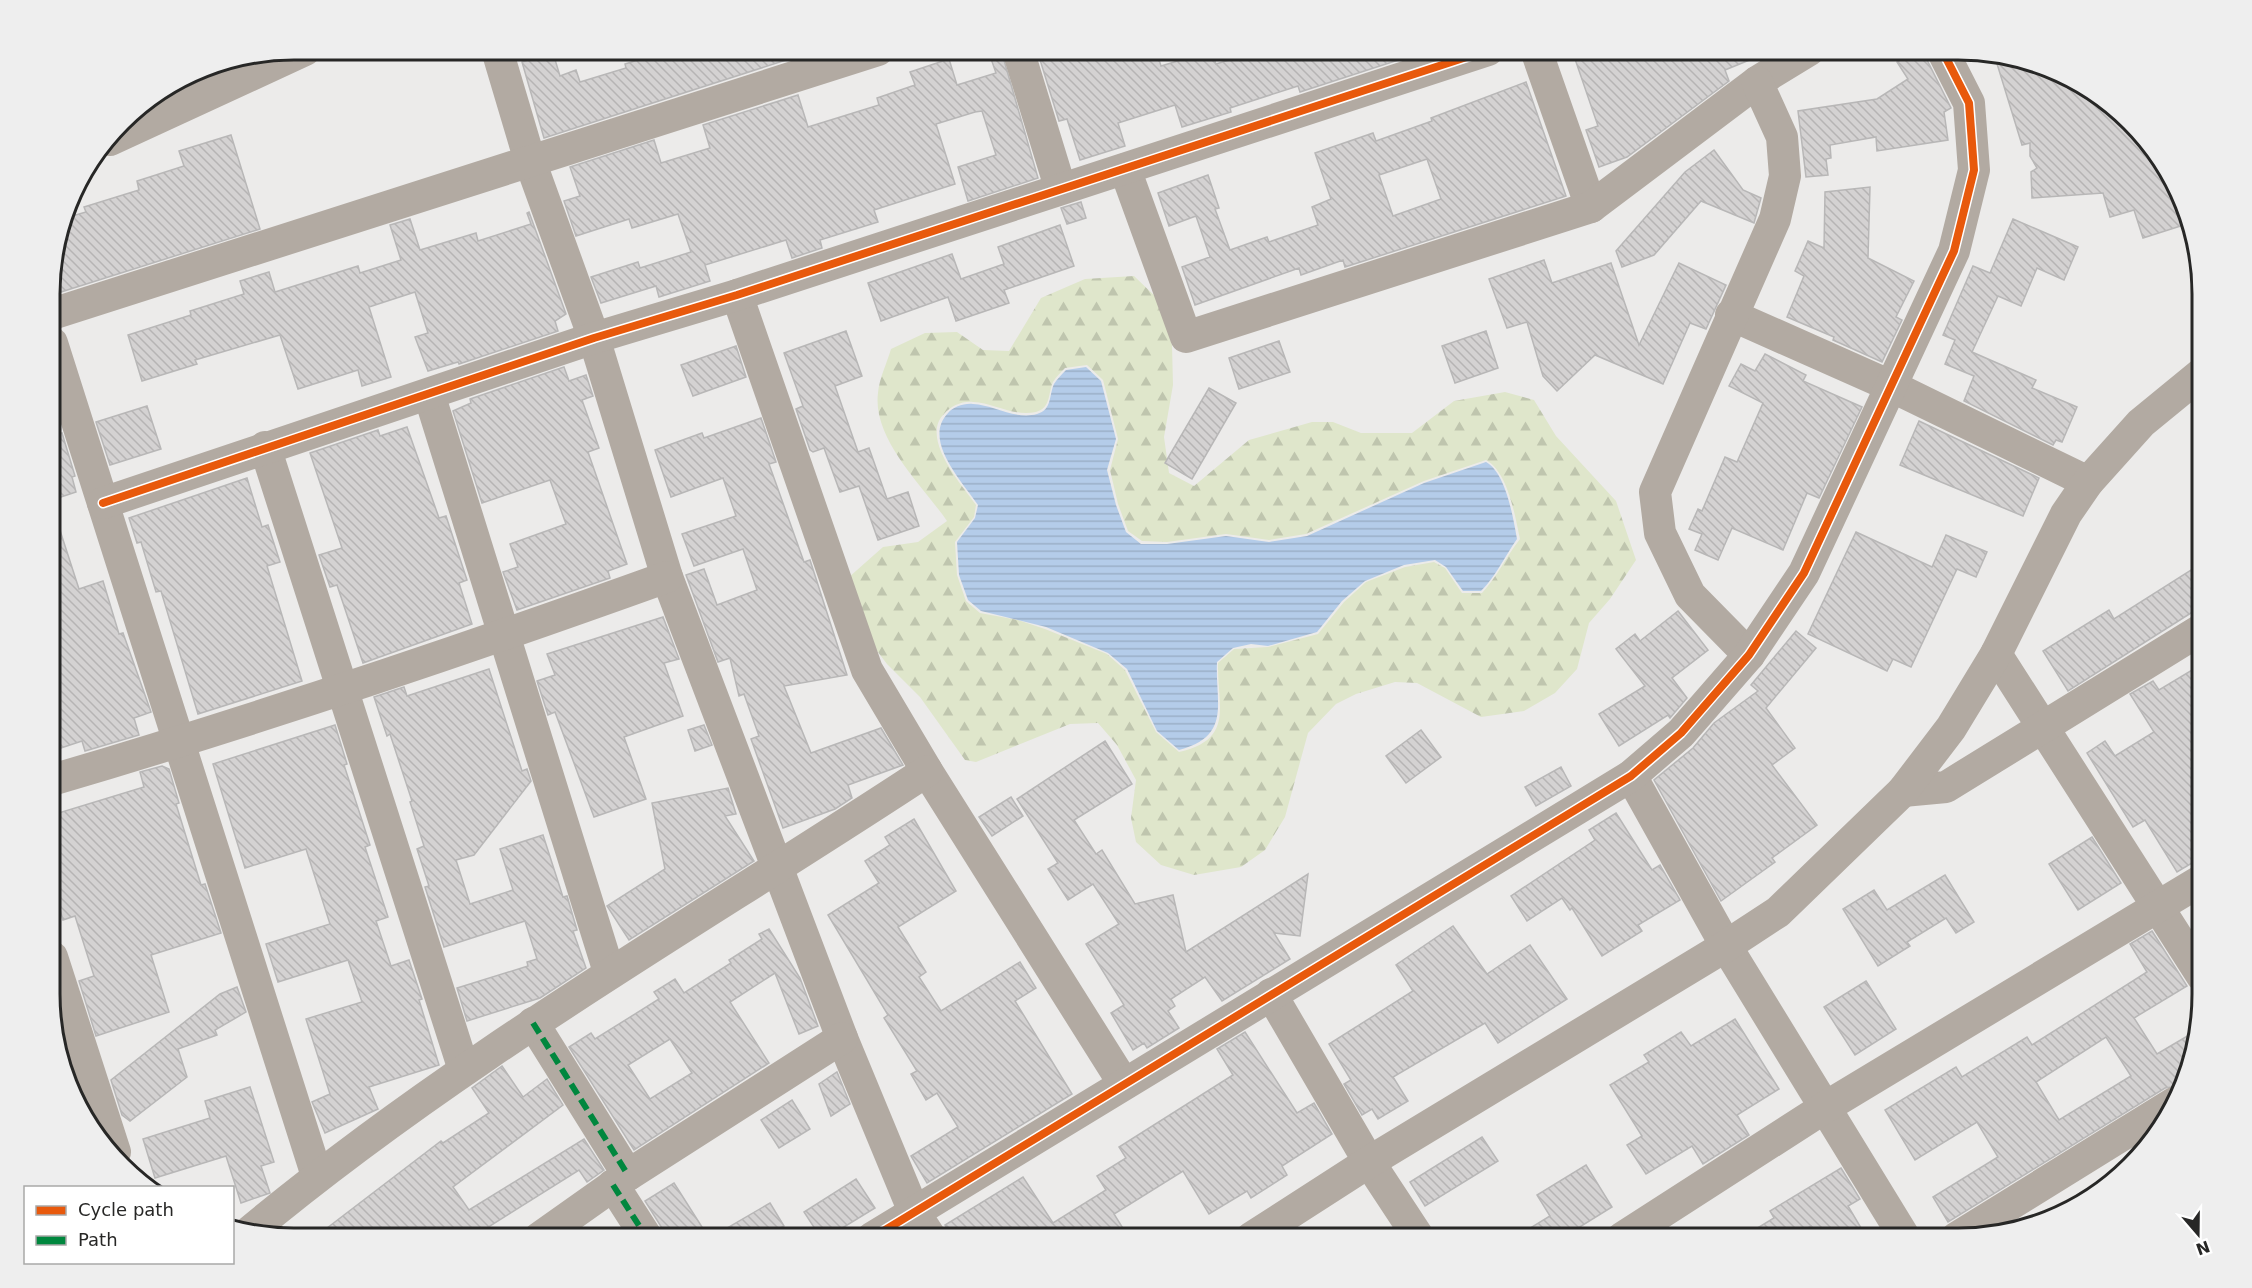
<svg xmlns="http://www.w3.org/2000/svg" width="2252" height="1288" font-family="'DejaVu Sans',sans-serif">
<defs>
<pattern id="forest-firs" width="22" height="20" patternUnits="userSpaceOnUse" patternTransform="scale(1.5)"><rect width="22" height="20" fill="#dfe6cb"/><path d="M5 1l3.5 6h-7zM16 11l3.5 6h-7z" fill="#bfc5ae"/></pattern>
<pattern id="water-rules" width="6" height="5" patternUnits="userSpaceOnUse" patternTransform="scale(1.5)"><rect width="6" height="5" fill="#b4cce9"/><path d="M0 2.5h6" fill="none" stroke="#9bafc8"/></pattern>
<pattern id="building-back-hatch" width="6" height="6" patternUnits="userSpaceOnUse" patternTransform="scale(1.5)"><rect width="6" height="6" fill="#d4d2d2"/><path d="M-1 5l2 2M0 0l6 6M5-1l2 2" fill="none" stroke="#b6b4b4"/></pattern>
</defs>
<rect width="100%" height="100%" fill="#ecebea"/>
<path fill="url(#forest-firs)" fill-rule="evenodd" d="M1134,276L1158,299L1172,345L1173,385L1164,437L1169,473L1194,486L1249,440L1312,422H1333L1361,433H1412L1454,401L1505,392L1534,400L1556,436L1616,501L1636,560L1610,599L1589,623L1577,669L1555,693L1524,711L1481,717L1417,683L1395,682L1356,694L1336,704L1308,733L1285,817L1265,850L1241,867L1194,875L1161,865L1136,842L1131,818L1136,780L1117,745L1098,723L1070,724L976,762L965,760L920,697L887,664L855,622L848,578L883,547L918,542L947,521C923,486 872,439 878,393C879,379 887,363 891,349L925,333L957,332L983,350L1009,351L1041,298L1085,279ZM1087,365L1103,380L1118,439L1110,470L1118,504L1128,531L1142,541L1167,542L1226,534L1269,540L1306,534L1424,481L1486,460C1508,472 1515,516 1520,539C1506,557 1497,577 1482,593H1462L1445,568L1434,562L1405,567L1366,582L1344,602L1318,634L1268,647L1234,649L1218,663C1217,706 1235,739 1179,752L1156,732L1125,670L1107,654L1045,629L1018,620L980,613L966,601L957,575L955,542L974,517L976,505C961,484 920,438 944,414C951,406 962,401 973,402C994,403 1014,417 1036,412C1051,408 1048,393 1053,382C1056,377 1061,372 1065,368Z"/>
<path fill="url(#water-rules)" d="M1086,367L1101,381L1116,439L1107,470L1116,505L1126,532L1141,544H1167L1226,536L1269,542L1307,536L1424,483L1486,462C1506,473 1513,517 1517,539C1505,556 1496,576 1481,591H1463L1446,567L1435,560L1404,565L1365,581L1342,601L1317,632L1268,646L1251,644L1233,648L1217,662C1215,703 1232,736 1179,750L1157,731L1127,669L1108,653L1046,627L981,611L968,600L959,575L957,542L975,518L978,505C962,481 922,440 948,413C953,407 964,403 973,404C994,405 1015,420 1037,414C1052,410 1049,395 1054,384C1057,379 1062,374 1066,370Z"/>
<g fill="url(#building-back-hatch)" stroke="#b8b7b7" stroke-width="1.5" fill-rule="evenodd">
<path d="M687,50H783L786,60L544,138L522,62L553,53L560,76L576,70L580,82L626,68L625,64L657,54L659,58Z"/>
<path d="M988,50H1001L1038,178L968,201L958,167L996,155L982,111L975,112L936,124L955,184L874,210L878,222L820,240L822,248L792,258L786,240L705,265L710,281L659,297L656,286L601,303L591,277L638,262L640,268L691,252L678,214L632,228L629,219L576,236L564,201L580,196L570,167L654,140L661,163L710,148L703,125L798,95L808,127L879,105L877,98L915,85L910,72L949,59L957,85L996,73Z"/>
<path d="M1037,50H1156L1161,66L1211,51L1216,64L1261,50H1423V52L1300,92L1298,86L1230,108L1231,112L1182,127L1175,105L1118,123L1125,146L1080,160L1067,119L1059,121Z"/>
<path d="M1602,50H1774L1725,70L1729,81L1627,157L1599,167L1586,130L1598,126L1575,59Z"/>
<path d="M1917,50H1920L1927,60L1951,108L1944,112L1948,140L1877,151L1876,137L1830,145L1831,158L1826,159L1828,175L1806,177L1798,111L1877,99L1908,79L1897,62Z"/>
<path d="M1994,54L2022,58L2080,82L2143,141L2150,161L2162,158L2182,200L2190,223L2143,238L2134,210L2110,217L2103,193L2032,198L2031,172L2037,168L2030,156V143L2022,145Z"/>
<path d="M1526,82L1566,196L1345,267L1343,260L1301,275L1299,268L1195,305L1182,267L1210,257L1196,216L1169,226L1158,193L1208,175L1219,208L1215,209L1230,250L1267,237L1269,242L1318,225L1312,207L1331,199L1315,153L1373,133L1376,141L1432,121L1431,118ZM1427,159L1441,199L1393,216L1379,175Z"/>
<path d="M231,135L260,229L61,292L57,278L52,280V262L65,218L86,212L84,207L139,190L137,181L184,166L179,151Z"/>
<path d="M1714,150L1743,190L1761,198L1754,223L1701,201L1654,255L1622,267L1616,251L1685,172Z"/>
<path d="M1870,187L1868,258L1914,281L1896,317L1902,320L1882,362L1833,340L1834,337L1787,317L1804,276L1795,271L1808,241L1824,248L1825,192Z"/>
<path d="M1081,202L1086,218L1067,224L1061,208Z"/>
<path d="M529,212L566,314L555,321L558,331L459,364L458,362L428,371L415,337L428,333L415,292L369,307L391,377L362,386L358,370L298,389L280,335L195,360L197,364L142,381L128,335L191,315L190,311L244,294L240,281L269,272L275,292L358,266L360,273L401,260L390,225L410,219L420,250L476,233L478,241L531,224L527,213Z"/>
<path d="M2013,219L2078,247L2064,280L2037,268L2021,306L1998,296L1972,352L2036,380L2032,388L2077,407L2062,442L2056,440L2053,445L1964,401L1974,376L1945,364L1955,340L1943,335L1973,266L1990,273Z"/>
<path d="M1060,225L1074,266L1004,290L1009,303L956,321L948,297L881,321L868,283L952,254L961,279L1004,264L998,247Z"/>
<path d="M1544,260L1552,283L1611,263L1639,345L1679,263L1726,285L1706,329L1690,323L1663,384L1595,355L1557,391L1543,376L1527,322L1507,328L1489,279Z"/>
<path d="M846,331L862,376L835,386L858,452L869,448L887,499L908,492L919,526L878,540L859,486L840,492L824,448L813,452L810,450L796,409L803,406L784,353Z"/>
<path d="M1486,331L1498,368L1455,383L1442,346Z"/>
<path d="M1279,341L1290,372L1239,389L1229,358Z"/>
<path d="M736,346L746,377L693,396L681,365Z"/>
<path d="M1765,354L1806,375L1803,381L1862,407L1819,498L1807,493L1783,550L1732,528L1718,560L1695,550L1702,534L1689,529L1698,509L1702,511L1725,457L1737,462L1763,403L1729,386L1741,364L1755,371Z"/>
<path d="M564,367L569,381L586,375L593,396L582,400L599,448L588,452L627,564L608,571L610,578L517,610L503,572L518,567L510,544L566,524L550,480L482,503L453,411L471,403L470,399Z"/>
<path d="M1209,388L1236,403L1192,479L1165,463Z"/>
<path d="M147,406L161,449L110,465L96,422Z"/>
<path d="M761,418L776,462L769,464L804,562L810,560L847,675L784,686L811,753L881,728L903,765L848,785L852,798L835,809L783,828L751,739L759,736L744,694L739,696L730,658L718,662L686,575L704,569L717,605L757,590L743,549L694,566L682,534L736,516L723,478L671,497L655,450L702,433L704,438Z"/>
<path d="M1919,421L2039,478L2023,516L1900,465Z"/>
<path d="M407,427L439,518L446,516L467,580L459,583L472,624L363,663L337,585L330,587L319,555L342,548L310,453L378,430L380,436Z"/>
<path d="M57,429L58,434L62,433L75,476L72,477L76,492L52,500V430Z"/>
<path d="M247,478L262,527L268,525L280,562L267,566L302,681L198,714L161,591L156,592L141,542L137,543L129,518Z"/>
<path d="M56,518L79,589L103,581L119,634L123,633L151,712L134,718L139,735L85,751L82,741L52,751V519Z"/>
<path d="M1856,532L1932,567L1946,535L1987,552L1976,577L1957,569L1911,667L1893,659L1887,671L1808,634Z"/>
<path d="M2202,563V606L2068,691L2043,651L2109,610L2114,619Z"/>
<path d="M1678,611L1708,650L1672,678L1687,698L1670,718L1668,715L1619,746L1599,714L1645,686L1616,649L1635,634L1640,641Z"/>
<path d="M663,617L679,659L664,663L683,716L624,737L646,799L594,817L555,712L548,715L537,681L555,675L547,654Z"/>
<path d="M1796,631L1816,648L1766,708L1795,748L1772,765L1817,825L1772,858L1775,862L1721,901L1654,780L1693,748L1714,723L1758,691L1751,685Z"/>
<path d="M2202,664V857L2177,872L2145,820L2133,827L2087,753L2105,741L2115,756L2154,732L2130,694L2153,681L2159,690Z"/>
<path d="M489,669L522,771L527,769L531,781L474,855L456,860L470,904L513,890L500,849L543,835L563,897L567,896L577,930L573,931L586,968L540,998L467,1021L457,988L528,966L527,962L537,959L525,921L444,947L425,887L429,886L417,849L424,846L410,802L412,801L390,734L387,736L374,697L404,687L407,696Z"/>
<path d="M335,725L347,764L344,765L370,845L365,847L388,917L376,921L391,966L409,960L422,999L419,1000L439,1065L369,1087L378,1109L325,1133L312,1102L330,1094L306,1019L362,1002L348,960L278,982L266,944L330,924L306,849L245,868L213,764Z"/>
<path d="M704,725L712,745L695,751L688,730Z"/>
<path d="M1421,730L1441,757L1406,783L1386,756Z"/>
<path d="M1105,741L1132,784L1074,820L1096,854L1102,850L1135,904L1173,895L1186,952L1308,874L1300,936L1274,933L1290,959L1222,1001L1205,977L1171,999L1175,1006L1168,1011L1179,1028L1147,1048L1144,1043L1133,1050L1111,1013L1124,1005L1086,944L1119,924L1093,884L1068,900L1048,869L1058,863L1017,799Z"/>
<path d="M162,766L169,769L179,803L176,804L201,885L205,884L221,933L151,955L169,1012L96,1036L79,981L94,976L75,916L63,920L52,882V879L60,876L52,849V815L144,787L140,772Z"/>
<path d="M1561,767L1571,786L1536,806L1525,787Z"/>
<path d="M728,788L736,814L725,816L754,861L629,940L607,906L665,869L652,803Z"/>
<path d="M1011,797L1023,816L992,836L979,817Z"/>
<path d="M1616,813L1652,870L1660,865L1680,900L1638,925L1642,931L1602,956L1572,908L1570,910L1562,898L1527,921L1511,896L1595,840L1589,830Z"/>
<path d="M914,819L956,891L898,927L926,972L919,977L941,1011L1020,962L1036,988L1015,1001L1072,1094L927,1183L911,1156L958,1127L937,1093L926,1100L911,1074L917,1071L884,1018L888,1015L828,915L879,883L865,861L890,845L885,837Z"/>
<path d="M2092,837L2121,883L2078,910L2049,864Z"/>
<path d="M1945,875L1974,922L1956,933L1946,918L1907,942L1910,946L1878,966L1843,909L1874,890L1887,910Z"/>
<path d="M1453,926L1487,974L1530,945L1567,999L1498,1043L1485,1023L1393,1077L1408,1101L1378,1119L1372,1109L1362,1115L1344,1084L1351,1080L1329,1044L1413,991L1396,965Z"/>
<path d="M769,929L800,978L818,1026L799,1034L775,973L730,1002L769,1063L634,1150L569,1047L591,1033L595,1039L659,999L654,992L675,979L684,993L731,963L729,960L762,939L759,934ZM670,1039L692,1073L650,1099L628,1065Z"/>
<path d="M2152,931L2187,986L2134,1018L2157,1054L2196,1031L2179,1086L2165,1088L1948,1222L1933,1197L1998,1157L1977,1122L1915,1160L1885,1110L1956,1067L1962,1077L2027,1037L2032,1045L2147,972L2130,944ZM2106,1037L2131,1076L2059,1120L2036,1082Z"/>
<path d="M1866,981L1896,1029L1855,1055L1824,1007Z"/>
<path d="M237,987L246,1012L215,1030L217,1035L178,1049L187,1077L130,1121L122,1115L111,1080L220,994Z"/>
<path d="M1735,1019L1779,1089L1737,1115L1749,1135L1703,1164L1692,1146L1646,1174L1627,1145L1642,1136L1610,1085L1649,1062L1644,1055L1681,1032L1691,1046Z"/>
<path d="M1245,1032L1297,1113L1314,1103L1332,1134L1282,1166L1287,1175L1251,1198L1247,1191L1209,1214L1183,1171L1114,1214L1129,1238H953L945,1225L1023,1177L1053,1223L1106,1190L1097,1176L1126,1158L1119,1147L1233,1075L1217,1049Z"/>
<path d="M502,1066L523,1097L547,1079L563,1105L453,1187L469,1210L584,1139L604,1170L587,1182L579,1170L471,1238H314L441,1141L443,1143L489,1113L472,1088Z"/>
<path d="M837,1072L850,1104L831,1116L819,1084Z"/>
<path d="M250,1087L274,1162L261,1166L270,1193L241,1203L226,1156L155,1178L143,1139L210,1118L205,1101Z"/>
<path d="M792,1100L810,1129L779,1148L761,1120Z"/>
<path d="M1482,1137L1498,1161L1425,1206L1410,1182Z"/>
<path d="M1586,1165L1612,1207L1562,1238H1514L1550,1216L1537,1195Z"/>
<path d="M1841,1168L1860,1199L1848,1206L1867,1238H1820L1811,1226L1792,1238H1741L1774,1218L1770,1211Z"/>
<path d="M856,1179L875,1208L826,1238H821L804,1212Z"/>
<path d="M674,1183L709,1238H665L662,1228L645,1201Z"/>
<path d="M770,1203L784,1226L762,1238H710Z"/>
</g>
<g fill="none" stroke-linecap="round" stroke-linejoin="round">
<g stroke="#b2aaa2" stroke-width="32">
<path d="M497,50L530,161L594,338L667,577L842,1038L914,1212L931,1238"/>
<path d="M1018,50L1060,187"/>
<path d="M1536,50L1591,207"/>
<path d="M110,140L305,50"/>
<path d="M1125,169L1186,337L1591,207L1757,82L1809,50"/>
<path d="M737,295L867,670L927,771L1124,1084"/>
<path d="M52,314L878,50"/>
<path d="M1731,315L1891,386L2088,482"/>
<path d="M52,343L317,1176"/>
<path d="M429,394L609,972"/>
<path d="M265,447L464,1070"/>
<path d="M103,503L594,338L737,295L1488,50"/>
<path d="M1996,654L2202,976"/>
<path d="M1749,655L1690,595L1660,533L1655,492L1775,219L1785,176L1782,137L1757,82"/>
<path d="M1631,776L1726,946L1905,1238"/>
<path d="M52,780C259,719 464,650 667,577"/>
<path d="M1903,791L1946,787L2202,629"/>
<path d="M52,957L115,1152"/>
<path d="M1271,994L1369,1162L1419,1238"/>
<path d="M533,1023L628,1175"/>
<path d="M613,1185L647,1238"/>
<path d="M248,1233C459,1057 698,922 927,771"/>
<path d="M539,1238L628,1175L842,1038"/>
<path d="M872,1238L1631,776L1681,733L1749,655L1804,573L1954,251L1974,170L1969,103L1942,50"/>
<path d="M1251,1238L1369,1162L1726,946L1778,912L1903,791L1951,728L1996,654L2066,514L2088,482L2141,423L2202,373"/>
<path d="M1622,1238L1824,1108L2202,880"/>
<path d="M1956,1238L2174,1103"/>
</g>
<g stroke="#00873e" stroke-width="6" stroke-dasharray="12 6" stroke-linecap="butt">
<path d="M533,1023L628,1175"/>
<path d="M613,1185L647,1238"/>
</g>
<defs>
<g id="cycleway">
<path d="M103,503L594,338L737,295L1488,50"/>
<path d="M872,1238L1631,776L1681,733L1749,655L1804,573L1954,251L1974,170L1969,103L1942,50"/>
</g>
</defs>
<use href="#cycleway" stroke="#fff" stroke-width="11"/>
<use href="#cycleway" stroke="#e8590c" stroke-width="8"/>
</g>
<path d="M0 0H2252V1288H0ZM294 60H1958A234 234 0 0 1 2192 294V994A234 234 0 0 1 1958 1228H294A234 234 0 0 1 60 994V294A234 234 0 0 1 294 60Z" fill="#eee" fill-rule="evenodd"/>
<path fill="none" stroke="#272726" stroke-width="3" d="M294 60H1958A234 234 0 0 1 2192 294V994A234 234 0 0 1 1958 1228H294A234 234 0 0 1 60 994V294A234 234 0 0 1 294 60Z"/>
<rect x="24" y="1186" width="210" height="78" fill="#ffffff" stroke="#a9a9a8" stroke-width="1.5"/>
<rect x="36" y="1206" width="30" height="9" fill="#e8590c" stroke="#a9a9a8" stroke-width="1.5"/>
<text x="78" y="1216" font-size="18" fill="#272726">Cycle path</text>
<rect x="36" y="1236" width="30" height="9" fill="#00873e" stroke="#a9a9a8" stroke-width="1.5"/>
<text x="78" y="1246" font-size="18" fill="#272726">Path</text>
<g transform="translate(2198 1234) rotate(160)" stroke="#ffffff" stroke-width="4.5" paint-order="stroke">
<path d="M0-4.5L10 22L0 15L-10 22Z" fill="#272726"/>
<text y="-9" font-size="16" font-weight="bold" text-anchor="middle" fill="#272726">N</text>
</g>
</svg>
